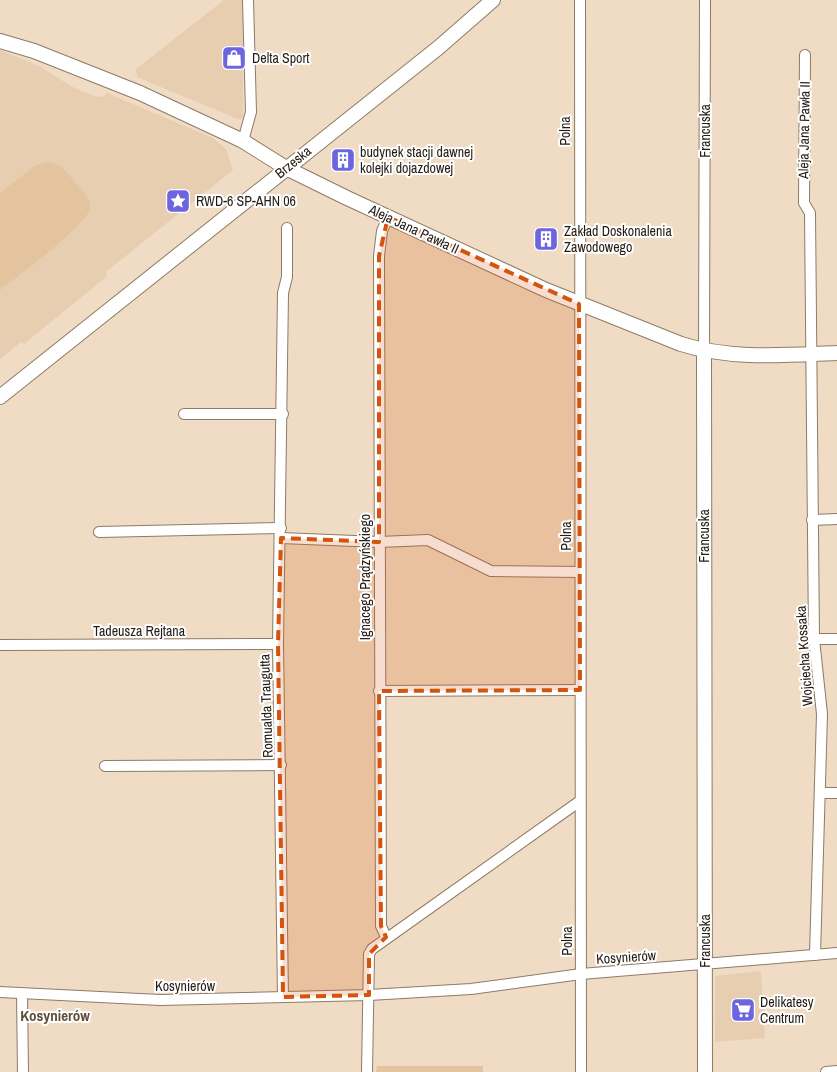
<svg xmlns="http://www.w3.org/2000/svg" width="837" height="1072" font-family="'Archivo Narrow',sans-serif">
<rect width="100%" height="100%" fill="#f0dcc4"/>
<g fill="#e7ceb0">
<path d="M224,0H243V117L240,120L137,77L136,69Z"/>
<path d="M0,50L39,66L71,86L94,96L103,97L107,93L213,138L226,149L233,170L107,271L106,277L24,344L21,342L0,359Z"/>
<path d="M761,971L765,1038L715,1042V976Z"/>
</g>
<g fill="#e3c49f">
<path d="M48,162C62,163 69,175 77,185C83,191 91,199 90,208C88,224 16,278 0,290V193L36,165Z"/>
<path d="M377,1066H483V1072H376Z"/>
</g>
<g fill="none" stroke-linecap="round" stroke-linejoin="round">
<defs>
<g id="minor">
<path d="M580,0L581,1072"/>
<path d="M805,55L804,203L810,213L814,639L822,714L815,955"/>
<path d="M243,141L251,112L248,0"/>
<path d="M704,352L705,0"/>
<path d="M184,414H283"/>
<path d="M812,520L837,519"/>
<path d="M99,532L281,528"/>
<path d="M281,538L379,542L428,540L491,571L580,572"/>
<path d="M814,639H837"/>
<path d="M0,645L278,644"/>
<path d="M379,691L580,690"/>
<path d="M105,766L281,765"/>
<path d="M821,793H837"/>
<path d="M386,937L381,926L379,256L382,231L388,217"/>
<path d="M0,992L160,1000L369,995L471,989L581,974L837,953"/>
<path d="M22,994L23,1072"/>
<path d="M283,997L278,644L283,293L287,277V228"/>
<path d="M367,1072L369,954L372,949L580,801"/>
<path d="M826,1072L837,1071"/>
</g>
<g id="tertiary">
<path d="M0,41L34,51L140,93L243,141L286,168L347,198L546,290L681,344C731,360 786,355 837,353"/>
<path d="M704,352L705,1072"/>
<path d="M0,397L438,48L493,0"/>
</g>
</defs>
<use href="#minor" stroke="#8d7b65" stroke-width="12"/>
<use href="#tertiary" stroke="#8d7b65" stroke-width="16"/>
<use href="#minor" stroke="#fff" stroke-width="10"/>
<use href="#tertiary" stroke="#fff" stroke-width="14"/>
</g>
<path fill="#d4530d" fill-opacity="0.2" stroke="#d4530d" stroke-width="4" stroke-dasharray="10 6" stroke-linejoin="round" d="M388,217L579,304L580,690L379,691L381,926L386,937L369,954V995L283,997L278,644L281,538L379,542V256Z"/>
<defs>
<symbol id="shop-square" viewBox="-11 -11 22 22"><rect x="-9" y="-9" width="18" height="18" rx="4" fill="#6d65df" stroke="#fff"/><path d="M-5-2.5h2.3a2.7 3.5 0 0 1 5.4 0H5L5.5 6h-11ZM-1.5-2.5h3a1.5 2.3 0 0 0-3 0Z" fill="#fff"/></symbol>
<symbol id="building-square" viewBox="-11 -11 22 22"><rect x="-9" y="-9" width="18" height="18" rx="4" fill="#6d65df" stroke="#fff"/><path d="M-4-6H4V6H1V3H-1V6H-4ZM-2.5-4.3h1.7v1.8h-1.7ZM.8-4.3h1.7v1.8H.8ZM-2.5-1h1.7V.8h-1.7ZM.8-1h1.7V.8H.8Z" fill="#fff"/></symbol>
<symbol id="sight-square" viewBox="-11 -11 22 22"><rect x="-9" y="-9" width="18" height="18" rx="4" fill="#6d65df" stroke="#fff"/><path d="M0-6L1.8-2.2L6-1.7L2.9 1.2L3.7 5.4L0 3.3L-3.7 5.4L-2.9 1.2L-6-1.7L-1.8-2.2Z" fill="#fff"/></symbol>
<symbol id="supermarket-square" viewBox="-11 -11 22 22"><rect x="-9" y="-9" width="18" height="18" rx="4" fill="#6d65df" stroke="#fff"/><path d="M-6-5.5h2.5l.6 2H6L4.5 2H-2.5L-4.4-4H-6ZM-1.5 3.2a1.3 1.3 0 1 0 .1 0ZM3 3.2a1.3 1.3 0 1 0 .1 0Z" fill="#fff"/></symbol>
</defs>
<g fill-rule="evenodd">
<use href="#shop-square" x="220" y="44" width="28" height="28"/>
<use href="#building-square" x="329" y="146" width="28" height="28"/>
<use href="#sight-square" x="164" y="187" width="28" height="28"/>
<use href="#building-square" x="532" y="225" width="28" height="28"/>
<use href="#supermarket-square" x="729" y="996" width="28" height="28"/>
</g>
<g text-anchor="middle" stroke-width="4" stroke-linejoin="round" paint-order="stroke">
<g font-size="14" fill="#241c14" stroke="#fff" text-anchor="start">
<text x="252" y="63">Delta Sport</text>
<text x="360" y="157">budynek stacji dawnej<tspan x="360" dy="16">kolejki dojazdowej</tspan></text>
<text x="196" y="206">RWD-6 SP-AHN 06</text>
<text x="564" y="236">Zakład Doskonalenia<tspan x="564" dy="16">Zawodowego</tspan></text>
<text x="760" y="1007">Delikatesy<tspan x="760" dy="16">Centrum</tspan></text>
</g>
<g font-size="14" fill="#241c14" stroke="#fff">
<text transform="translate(804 130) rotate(-89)" y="5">Aleja Jana Pawła II</text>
<text transform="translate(565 131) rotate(-90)" y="5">Polna</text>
<text transform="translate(705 131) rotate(-90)" y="5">Francuska</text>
<text transform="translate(293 162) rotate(-39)" y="5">Brzeska</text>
<text transform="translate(414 229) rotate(25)" y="5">Aleja Jana Pawła II</text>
<text transform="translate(566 536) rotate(-90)" y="5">Polna</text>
<text transform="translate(704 536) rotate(-90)" y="5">Francuska</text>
<text transform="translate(365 577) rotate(-90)" y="5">Ignacego Prądzyńskiego</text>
<text x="139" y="636">Tadeusza Rejtana</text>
<text transform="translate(804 656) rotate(-94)" y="5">Wojciecha Kossaka</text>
<text transform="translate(266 706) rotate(-92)" y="5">Romualda Traugutta</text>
<text transform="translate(567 941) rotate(-90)" y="5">Polna</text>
<text transform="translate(705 941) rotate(-90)" y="5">Francuska</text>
<text transform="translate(626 957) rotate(-4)" y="5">Kosynierów</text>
<text x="185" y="991">Kosynierów</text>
</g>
<g font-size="15" font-weight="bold" fill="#5e4e39" stroke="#fff">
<text x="55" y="1021">Kosynierów</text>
</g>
</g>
</svg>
